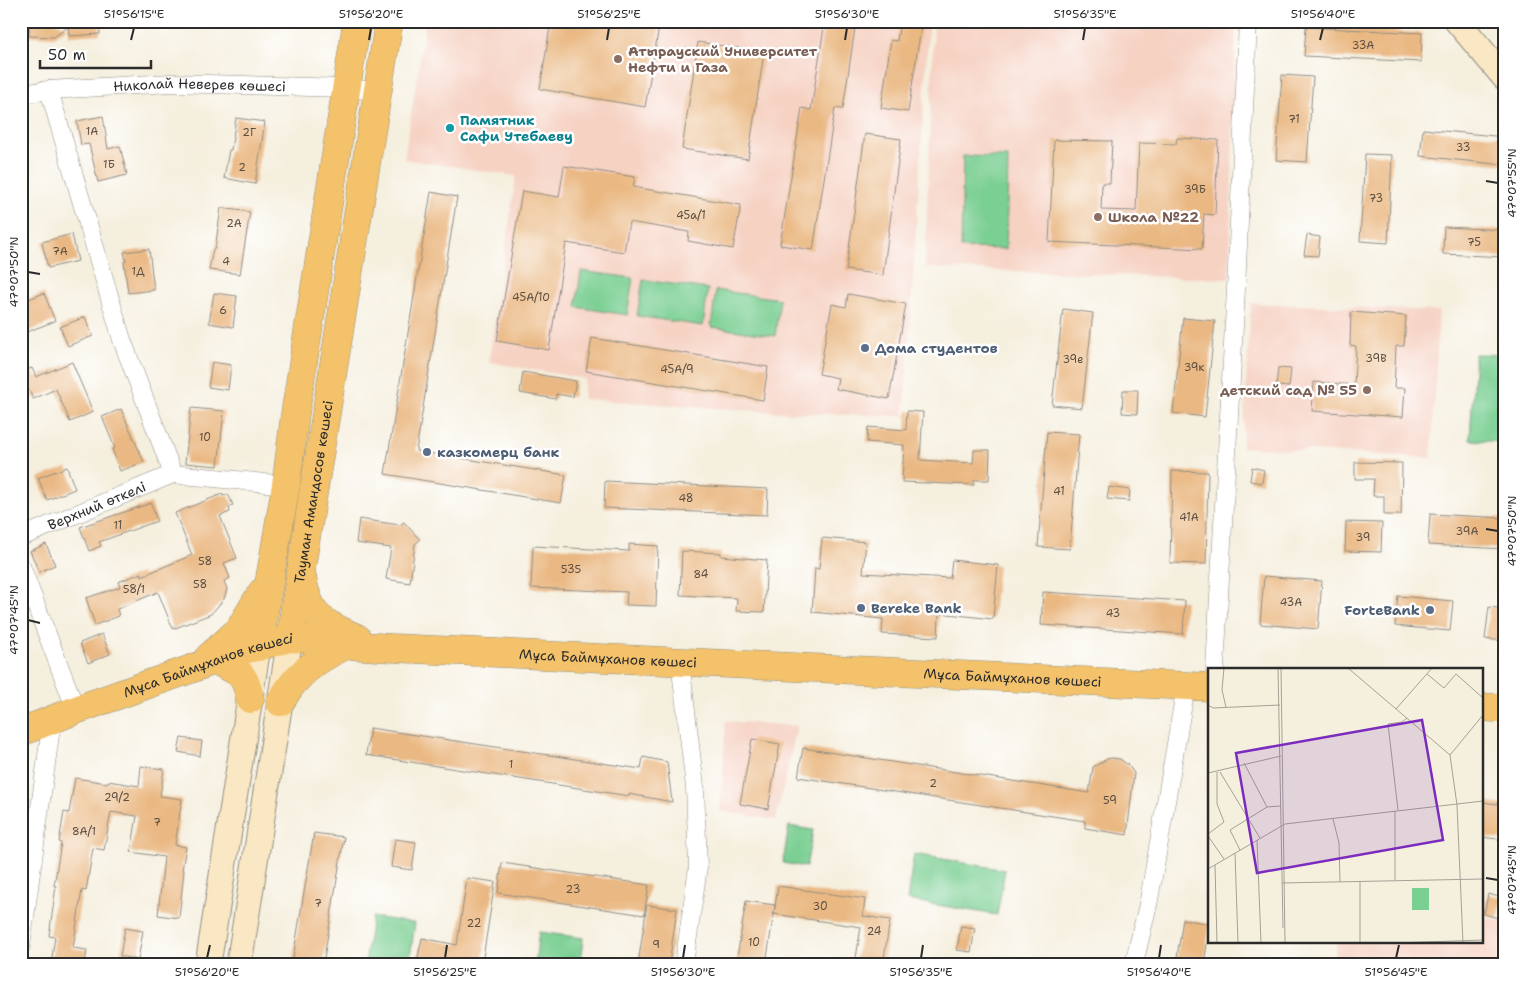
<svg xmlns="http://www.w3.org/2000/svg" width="1526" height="985" font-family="'Shantell Sans',sans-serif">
<rect width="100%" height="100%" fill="#fff"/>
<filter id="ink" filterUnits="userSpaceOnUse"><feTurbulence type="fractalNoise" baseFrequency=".02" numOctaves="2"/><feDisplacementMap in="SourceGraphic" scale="10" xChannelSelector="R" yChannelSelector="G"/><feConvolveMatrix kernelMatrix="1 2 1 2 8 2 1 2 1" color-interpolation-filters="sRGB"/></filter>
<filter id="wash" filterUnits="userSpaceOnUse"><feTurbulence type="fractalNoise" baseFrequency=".0096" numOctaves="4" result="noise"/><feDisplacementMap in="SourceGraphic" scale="20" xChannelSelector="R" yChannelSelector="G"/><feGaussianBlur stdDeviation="1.12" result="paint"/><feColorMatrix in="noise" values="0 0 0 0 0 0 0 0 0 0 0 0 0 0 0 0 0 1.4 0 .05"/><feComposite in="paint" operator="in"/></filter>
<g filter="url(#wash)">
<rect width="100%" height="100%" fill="#f5efde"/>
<g fill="#f6d2c3">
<path d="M426,21H929L904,416L791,413L583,399L585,379L489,362L516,176L404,159Z"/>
<path d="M934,21H1236L1229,279L925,268Z"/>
<path d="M1251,303L1439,311L1431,458L1242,447Z"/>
<path d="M726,721L797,726L776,820L720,811Z"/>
<path d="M1482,917L1505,921L1497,961L1505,964H1333L1337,941H1482Z"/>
</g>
<g fill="#7acf93" stroke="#527d5f">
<path d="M963,156L1008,157L1006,249L961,248Z"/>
<path d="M581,271L633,278L627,315L576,307Z"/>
<path d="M643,280L708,289L703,326L637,316Z"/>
<path d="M716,290L780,299L775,336L711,327Z"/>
<path d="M1475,354L1505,355V442L1470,440Z"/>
<path d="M789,826L813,830L806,867L783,863Z"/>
<path d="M914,854L1005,870L997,915L907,900Z"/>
<path d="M372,917L415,923L409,964H365Z"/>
<path d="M539,932L583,938L580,964H535Z"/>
</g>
<g id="blocks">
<g fill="#eab882">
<path d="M30,21H53L68,27L54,37L29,36Z"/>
<path d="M68,21H99L100,34L69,36Z"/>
<path d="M551,21H660L645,107L540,89Z"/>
<path d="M825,21H856L843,109L835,108L813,250L780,245L802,108L811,110Z"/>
<path d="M900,21H922L908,112L881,108L891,40L897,41Z"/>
<path d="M1306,27L1422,33L1421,62L1304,56Z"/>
<path d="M698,42L764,52L748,159L682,149Z"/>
<path d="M1282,75L1313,77L1307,162L1276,160Z"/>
<path d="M103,116L108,149L120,146L127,175L98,182L89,144L81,145L77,121Z"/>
<path d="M236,118L265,122L255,184L224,178L229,150H231Z"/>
<path d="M1423,129L1505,137V165L1420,156Z"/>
<path d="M865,134L901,139L883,275L846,270Z"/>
<path d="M1177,138L1218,140L1215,215L1204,214L1202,249L1049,242L1054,140L1112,141L1110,183H1102L1101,210L1136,211L1139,143L1176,144Z"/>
<path d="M1365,154L1392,155L1388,243L1360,241Z"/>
<path d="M564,166L635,177L633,187L741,205L733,249L688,241L689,232L629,222L624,252L566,243L549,350L497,341L522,191L559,197Z"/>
<path d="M431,192L457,197L416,451L566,475L561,503L385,474Z"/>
<path d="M221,208L250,212L240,274L209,270L213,249H215Z"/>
<path d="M1444,227L1505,230V257L1443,254Z"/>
<path d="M72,234L78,261L48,268L42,242Z"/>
<path d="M1307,235L1320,237L1318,256L1304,255Z"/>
<path d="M149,249L154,290L128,293L124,262L126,261L124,252Z"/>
<path d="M44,293L55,321L24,333L21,325V302Z"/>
<path d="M214,293L237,296L233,327L209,323Z"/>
<path d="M848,294L906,304L889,399L836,389L838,378L819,374L832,304L846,307Z"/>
<path d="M1063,309L1093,313L1082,408L1052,405Z"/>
<path d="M1351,312L1406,316L1404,346H1396L1394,388H1405L1403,417L1312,411L1314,382L1354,385L1356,346L1350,345Z"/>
<path d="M85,317L93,336L68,346L60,327Z"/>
<path d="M1183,318L1215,321L1205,417L1173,413Z"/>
<path d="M592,338L768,367L763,400L586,371Z"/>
<path d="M72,362L93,412L70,422L56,389L33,399L29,390L21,393V372L32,368L36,377Z"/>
<path d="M212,362L231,365L228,390L208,387Z"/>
<path d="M1278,368L1291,369L1289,387L1276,386Z"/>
<path d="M523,372L576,381L573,397L556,394V399L520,393Z"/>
<path d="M1123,390H1138L1137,414L1122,413Z"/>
<path d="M191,408L224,411L218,466L185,463Z"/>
<path d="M121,409L144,462L120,471L112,449L115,448L102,417Z"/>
<path d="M907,411L923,412L920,460L973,463L974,450H990L989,480H974V485L902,482L904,445L867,442L868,427L906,430Z"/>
<path d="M1047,432L1079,434L1070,549L1038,547Z"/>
<path d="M1355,462L1402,463L1401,515H1384V496H1373L1374,479H1355Z"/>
<path d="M67,467L75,489L47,500L38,478Z"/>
<path d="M1252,467L1264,470L1262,483L1250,481Z"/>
<path d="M1172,471L1208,472L1206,564L1170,563Z"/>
<path d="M605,481L768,489L767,515L604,508Z"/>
<path d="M1109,487L1130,490L1129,501L1107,499Z"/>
<path d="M222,494L223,496L228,494L233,505L229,507L230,512L220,516L237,558L224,563L230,578L224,581L227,589L224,599L211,614L173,629L158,592L117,609L119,616L95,625L86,598L120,587L118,582L141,573L142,576L192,555L175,513Z"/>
<path d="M151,503L157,521L99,542L101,546L89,551L80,527Z"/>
<path d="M1430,514L1505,518V549L1428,545Z"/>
<path d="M359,519L400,525L404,522L420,540L415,544L410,583L386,579L391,548L356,543Z"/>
<path d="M1346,522L1382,523L1381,552L1345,551Z"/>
<path d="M822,538L866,542L863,573L950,578L952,560L998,565L993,619L939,613L938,637L882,634L883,619L812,612L815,568L819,569Z"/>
<path d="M46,544L55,565L39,572L30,551Z"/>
<path d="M629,544L658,546L656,606L626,605L627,592L531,588L533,546L629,551Z"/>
<path d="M682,551L721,553V556L767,560L764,612L736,611L737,598L680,595Z"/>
<path d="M1264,576L1322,581L1318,629L1260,624Z"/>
<path d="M1043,592L1185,601L1183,634L1041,625Z"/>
<path d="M1398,596L1453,601L1450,631L1395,626Z"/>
<path d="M1489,607L1505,609V641L1485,639Z"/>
<path d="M102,634L110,654L88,663L80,643Z"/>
<path d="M370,728L641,769L643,757L667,762L672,802L629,794V796L366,755Z"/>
<path d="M181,738L202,741L200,756L178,752Z"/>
<path d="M752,739L780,744L768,809L740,804Z"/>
<path d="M803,748L1089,793L1093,767L1107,759L1112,758L1120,759L1128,765L1134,773L1127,835L1085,828V821L798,777Z"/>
<path d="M141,766L164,769L160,796L182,799L175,845L186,847L182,870H184L179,918L158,915L164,857L131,852L137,816L111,812L104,850L93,848L86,891L82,890L73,948L87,950L85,964H51L55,937L49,936L56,886H54L61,843L59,842L64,812L69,813L75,778L107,783L108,781L139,786Z"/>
<path d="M1482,802L1505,805V840L1482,837Z"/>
<path d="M314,833L344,837L323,964H292Z"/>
<path d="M395,839L416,842L412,870L391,867Z"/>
<path d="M502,863L649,885L644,915L498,893Z"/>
<path d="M467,878L495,882L482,964H434L417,961L422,938L457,945Z"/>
<path d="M778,886L865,899L863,916L890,920L883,964H855L861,927L774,914Z"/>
<path d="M1488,894L1503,898L1498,918L1484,914Z"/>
<path d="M746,901L775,905L766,964H736Z"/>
<path d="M647,905L677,909L669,964H638Z"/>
<path d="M1183,919L1210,924L1204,964H1176Z"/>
<path d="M961,926L975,928L971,952L957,950Z"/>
<path d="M125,928L143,931L138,960L120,956Z"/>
</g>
</g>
</g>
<g filter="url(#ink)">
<use href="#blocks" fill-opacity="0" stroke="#908d84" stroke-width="1"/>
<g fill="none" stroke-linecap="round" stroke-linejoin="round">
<defs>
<g id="minor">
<path d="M49,90L122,340L173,474"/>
<path id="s1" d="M21,94L49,90L171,83L346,88L377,91"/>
<path id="s2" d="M21,537L173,474L286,485"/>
<path d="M21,566L76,710"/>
<path d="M680,661L695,787L698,867L684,964"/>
<path d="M1215,669L1236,289L1248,21"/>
<path d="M21,946L52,720"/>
<path d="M1134,964L1149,900L1186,686"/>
</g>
<g id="secondary">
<path d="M1457,21L1505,78"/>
<path d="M208,964L258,647"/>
<path d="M239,964L290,638"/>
</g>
<g id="primary">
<path d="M302,576C309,617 321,622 357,638"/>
<path id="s3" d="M290,638L389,21"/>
<path d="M258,647L286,485L295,414L357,21"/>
<path d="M209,657L239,630L262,592"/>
<path d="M216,661C239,672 245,672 250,699"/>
<path d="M280,702C285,695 289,688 294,682C308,666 328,653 347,645"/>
<path d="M1482,707L1505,709"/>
<path id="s4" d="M21,732L76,710L244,650L290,638L309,639L347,645L393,648L1210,687"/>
</g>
</defs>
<use href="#minor" stroke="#908d84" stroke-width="19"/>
<use href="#secondary" stroke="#908d84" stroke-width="27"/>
<use href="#primary" stroke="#908d84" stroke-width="29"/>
<use href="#minor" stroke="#fff" stroke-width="18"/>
<use href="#secondary" stroke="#fae7c3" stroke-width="25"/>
<use href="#primary" stroke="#f3c26a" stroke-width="28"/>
</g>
</g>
<path fill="none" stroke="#2b2b2b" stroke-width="2" d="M131,40L134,28M369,40L371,28M607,40L609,28M845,40L847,28M1083,40L1085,28M1320,40L1323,28M1486,181L1498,183M28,272L40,274M1486,529L1498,531M28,620L40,623M1486,878L1498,880M207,958L210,945M445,958L447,945M683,958L685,945M921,958L923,945M1159,958L1161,945M1396,958L1399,945"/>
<g fill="#8d6e63" stroke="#fff" stroke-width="2">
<circle cx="618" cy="59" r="5"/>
<circle cx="1098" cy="217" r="5"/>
<circle cx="1367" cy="390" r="5"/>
</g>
<circle fill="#0f9aa8" stroke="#fff" stroke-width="2" cx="450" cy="128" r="5"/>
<g fill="#5c6f8a" stroke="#fff" stroke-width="2">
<circle cx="865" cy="348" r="5"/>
<circle cx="427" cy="452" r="5"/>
<circle cx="861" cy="608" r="5"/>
<circle cx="1430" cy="610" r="5"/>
</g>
<g text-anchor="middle" stroke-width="5" stroke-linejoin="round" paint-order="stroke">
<g font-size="11" fill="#5b4e41">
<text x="1363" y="49">33А</text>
<text x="1294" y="123">71</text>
<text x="92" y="135">1А</text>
<text x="249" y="136">2Г</text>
<text x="1463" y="151">33</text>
<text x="109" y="168">1Б</text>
<text x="242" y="171">2</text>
<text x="1195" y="193">39Б</text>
<text x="1376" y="202">73</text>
<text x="691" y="219">45а/1</text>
<text x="234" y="227">2А</text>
<text x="1474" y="246">75</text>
<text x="60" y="255">7А</text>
<text x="226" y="265">4</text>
<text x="138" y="275">1Д</text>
<text x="531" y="301">45А/10</text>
<text x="223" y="314">6</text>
<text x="1376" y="362">39В</text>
<text x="1073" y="363">39е</text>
<text x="1194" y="371">39к</text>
<text x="677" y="373">45А/9</text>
<text x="205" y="441">10</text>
<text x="1059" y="495">41</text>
<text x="686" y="502">48</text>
<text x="1189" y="521">41А</text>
<text x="118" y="529">11</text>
<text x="1467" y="535">39А</text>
<text x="1363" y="541">39</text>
<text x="205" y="565">58</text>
<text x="571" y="573">535</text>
<text x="701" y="578">84</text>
<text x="200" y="588">58</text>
<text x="134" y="593">58/1</text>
<text x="1291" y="606">43А</text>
<text x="1113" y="617">43</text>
<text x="511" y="768">1</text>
<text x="933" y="787">2</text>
<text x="117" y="801">29/2</text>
<text x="1110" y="804">59</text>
<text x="157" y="826">7</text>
<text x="84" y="835">8А/1</text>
<text x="573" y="893">23</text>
<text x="318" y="907">7</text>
<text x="820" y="910">30</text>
<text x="474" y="927">22</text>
<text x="874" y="935">24</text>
<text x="754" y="946">10</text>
<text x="656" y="948">9</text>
</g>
<g font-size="14" font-weight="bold" fill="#785e54" stroke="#fff" text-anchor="start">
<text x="628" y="56">Атырауский Университет<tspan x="628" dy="16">Нефти и Газа</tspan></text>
<text x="1108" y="222">Школа №22</text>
<text x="1357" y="395" text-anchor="end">детский сад № 55</text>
</g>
<g font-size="14" fill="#2b2b2b" stroke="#fff">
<text dy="5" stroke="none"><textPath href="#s1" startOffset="179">Николай Неверев көшесі</textPath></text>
<text dy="5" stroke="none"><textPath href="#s3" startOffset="148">Тауман Амандосов көшесі</textPath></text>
<text dy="5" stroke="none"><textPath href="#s2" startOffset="82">Верхний өткелі</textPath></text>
<text dy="5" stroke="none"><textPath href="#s4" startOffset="604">Мұса Баймұханов көшесі</textPath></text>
<text dy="5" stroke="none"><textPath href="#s4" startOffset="199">Мұса Баймұханов көшесі</textPath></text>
<text dy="5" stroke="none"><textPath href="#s4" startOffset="1009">Мұса Баймұханов көшесі</textPath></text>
</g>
<g font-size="14" font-weight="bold" fill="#0d838f" stroke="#fff" text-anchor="start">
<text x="460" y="125">Памятник<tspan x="460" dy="16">Сафи Утебаеву</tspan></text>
</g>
<g font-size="14" font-weight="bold" fill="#4e5e75" stroke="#fff" text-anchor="start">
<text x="875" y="353">Дома студентов</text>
<text x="437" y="457">казкомерц банк</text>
<text x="871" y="613">Bereke Bank</text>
<text x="1420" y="615" text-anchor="end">ForteBank</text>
</g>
</g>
<g transform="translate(1208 668)">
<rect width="275" height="275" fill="#f5efde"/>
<path d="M204,220H221V242H204Z" fill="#7acf93"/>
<path fill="none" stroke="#a4a196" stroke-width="1" d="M16,0L14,22L18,39M70,0L75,260M73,0L77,275M140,0L242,87L249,137M219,6L236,20L248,6L275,30M0,37L5,40L72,37M188,41L224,0M242,87L275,47M36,95L59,139M12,104L52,170M0,105L73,88M249,137L255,275M190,142L180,56L194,54L199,50M187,143V212M125,151L131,175L132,214M0,166L16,154L9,136V104M0,168L16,191M49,172L53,275M32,182L22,162L59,139L73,138M27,185L30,275M7,197L9,275M0,201L77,156L275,133M74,215L275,211M152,275V213M187,275L275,272"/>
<path fill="#7b2cbf" fill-opacity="0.15" stroke="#7b2cbf" stroke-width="2.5" d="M214,52L235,172L49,205L28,85Z"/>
<rect width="275" height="275" fill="none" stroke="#2b2b2b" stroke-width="2.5"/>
</g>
<rect width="1526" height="985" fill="none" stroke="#fff" stroke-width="55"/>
<path d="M40 60v8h111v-8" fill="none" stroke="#2b2b2b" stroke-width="2.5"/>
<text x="48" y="60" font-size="15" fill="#2b2b2b" stroke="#ffffff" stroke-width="4" paint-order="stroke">50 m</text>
<rect x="28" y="28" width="1470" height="930" fill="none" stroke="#2b2b2b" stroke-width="2"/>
<g font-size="12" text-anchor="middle" fill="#2b2b2b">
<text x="134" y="18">51°56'15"E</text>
<text x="371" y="18">51°56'20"E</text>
<text x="609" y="18">51°56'25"E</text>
<text x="847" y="18">51°56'30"E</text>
<text x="1085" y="18">51°56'35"E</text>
<text x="1323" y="18">51°56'40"E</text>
<text transform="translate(1512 183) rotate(-90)" y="4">47°07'55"N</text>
<text transform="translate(14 272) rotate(-90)" y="4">47°07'50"N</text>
<text transform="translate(1512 531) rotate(-90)" y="4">47°07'50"N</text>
<text transform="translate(14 620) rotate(-90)" y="4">47°07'45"N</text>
<text transform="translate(1512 880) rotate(-90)" y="4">47°07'45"N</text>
<text x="207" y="976">51°56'20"E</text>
<text x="445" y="976">51°56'25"E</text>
<text x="683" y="976">51°56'30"E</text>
<text x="921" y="976">51°56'35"E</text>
<text x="1159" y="976">51°56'40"E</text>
<text x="1396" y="976">51°56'45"E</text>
</g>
</svg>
